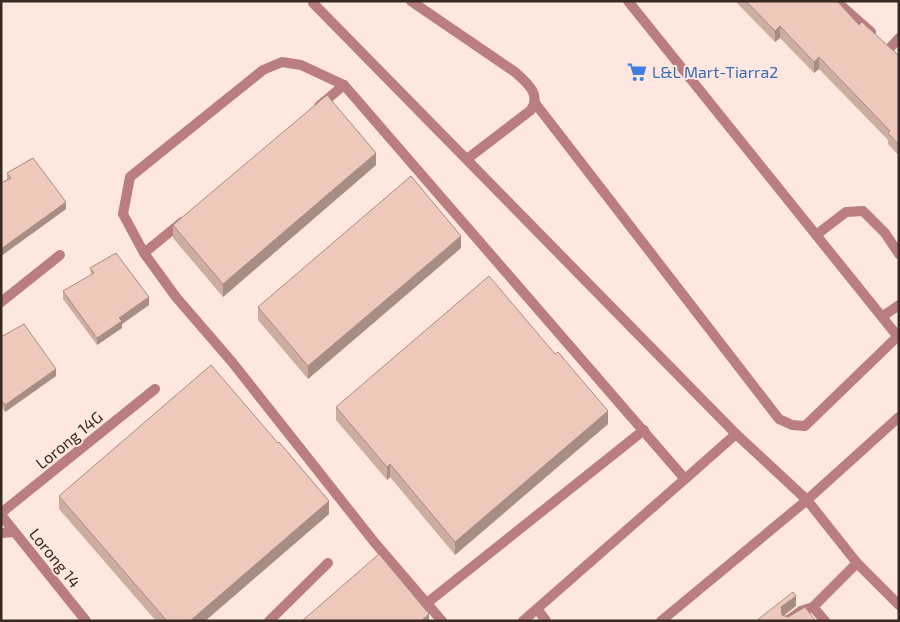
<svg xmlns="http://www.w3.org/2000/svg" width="900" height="622" font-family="'Exo 2',sans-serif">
<rect width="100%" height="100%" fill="#fee7de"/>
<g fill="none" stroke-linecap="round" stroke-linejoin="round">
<g stroke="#ba7e80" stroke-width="10">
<path d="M411,1L515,72C526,82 542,94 531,110L467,159"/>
<path d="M628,1L899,338"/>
<path d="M535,103L779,419L792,425L805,426L898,336"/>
<path d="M816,235L846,212L863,211L885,233L899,254"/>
<path d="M883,316L899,305"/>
<path d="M1,533L14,532"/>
</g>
<g stroke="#ba7e80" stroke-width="10">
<path d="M836,1L871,32"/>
<path d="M313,3L736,434L807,500L857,563L899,605"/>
<path d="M889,49L899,38"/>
<path d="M319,106L344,85"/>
<path d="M144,253L182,222"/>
<path d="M1,302L60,255"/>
<path d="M685,479L736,434"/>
<path d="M1,513L155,389"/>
<path d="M1,515L86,621"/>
<path d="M427,603L644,430"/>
<path d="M813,607L857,563"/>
<path d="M538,610L546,621"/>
<path d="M269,621L328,563"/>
<path d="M442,621L375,543L232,362L176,297L144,253L123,214L130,177L263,70L282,62L301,65L344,85L685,479L523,621"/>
<path d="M661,621L807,500L899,417"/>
<path d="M787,621L801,611L813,607L825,621"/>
</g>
</g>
<g fill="#cdada1">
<path d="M735,1H837L859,25L899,56V156L888,144V140L819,69L814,73L780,38L775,42Z"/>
<path d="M376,165L223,297L173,238V225Z"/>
<path d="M7,173L66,209L1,256V183L7,180Z"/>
<path d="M461,248L308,379L258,320V307Z"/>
<path d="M90,268L149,305L122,324V328L97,345L63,299V291L91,275Z"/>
<path d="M1,337L56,376L5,412L1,407Z"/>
<path d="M555,354L608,424L455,555L390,477L387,480L336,420V407Z"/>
<path d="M59,496L329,514L205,621H156L59,509Z"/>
</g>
<g fill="#a78d83">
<path d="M780,26V38L775,42V31Z"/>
<path d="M819,57V69L814,73V62Z"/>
<path d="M376,153V165L223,297V284Z"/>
<path d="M66,202V209L1,256V249Z"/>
<path d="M461,236V248L308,379V366Z"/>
<path d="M149,297V305L122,324V328L97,345V338L119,318Z"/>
<path d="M56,369V376L5,412V405Z"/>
<path d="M608,411V424L455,555V542Z"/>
<path d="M390,464V477L387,480V467Z"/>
<path d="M329,501V514L205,621H190Z"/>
<path d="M796,596V606L781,618V607Z"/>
<path d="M429,614V621H421Z"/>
</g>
<g fill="#eec9bb" stroke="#a78d83">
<path d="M746,1H837L859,25L862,22L899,56V145L888,133L890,131L819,57L814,62L780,26L775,31Z"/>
<path d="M327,95L376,153L223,284L173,225Z"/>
<path d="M33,158L66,202L1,249V183L11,178L7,173Z"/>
<path d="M411,176L461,236L308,366L258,307Z"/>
<path d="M116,253L149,297L119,318L122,321L97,338L63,291L94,273L90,268Z"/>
<path d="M489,276L555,354L558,352L608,411L455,542L390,464L387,467L336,407Z"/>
<path d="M24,324L56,369L5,405L1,400V337Z"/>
<path d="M211,365L278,443L279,442L329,501L190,621H167L59,496Z"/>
<path d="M379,554L429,614L421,621H302Z"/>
<path d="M793,592L796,596L781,607L782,615L788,617L805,607L815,620L814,621H756Z"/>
</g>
<defs>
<symbol id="supermarket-bare" viewBox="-9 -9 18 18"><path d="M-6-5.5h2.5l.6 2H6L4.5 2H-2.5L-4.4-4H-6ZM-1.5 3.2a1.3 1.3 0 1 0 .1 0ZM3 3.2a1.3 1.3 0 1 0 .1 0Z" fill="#3f7fe0" stroke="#fee7de" stroke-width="2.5" paint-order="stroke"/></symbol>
</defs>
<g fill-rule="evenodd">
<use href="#supermarket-bare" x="623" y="58" width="28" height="28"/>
</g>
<g text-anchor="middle" stroke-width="4" stroke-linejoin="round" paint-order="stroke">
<g font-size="16" fill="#366cbe" stroke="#fee7de" text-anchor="start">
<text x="652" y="78">L&amp;L Mart-Tiarra2</text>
</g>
<g font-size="16" fill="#372924" stroke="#fee7de">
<text transform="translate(69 440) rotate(-39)" y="6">Lorong 14G</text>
<text transform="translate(55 558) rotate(51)" y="6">Lorong 14</text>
</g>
</g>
<rect width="900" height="622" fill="none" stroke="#372924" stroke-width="5"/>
</svg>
